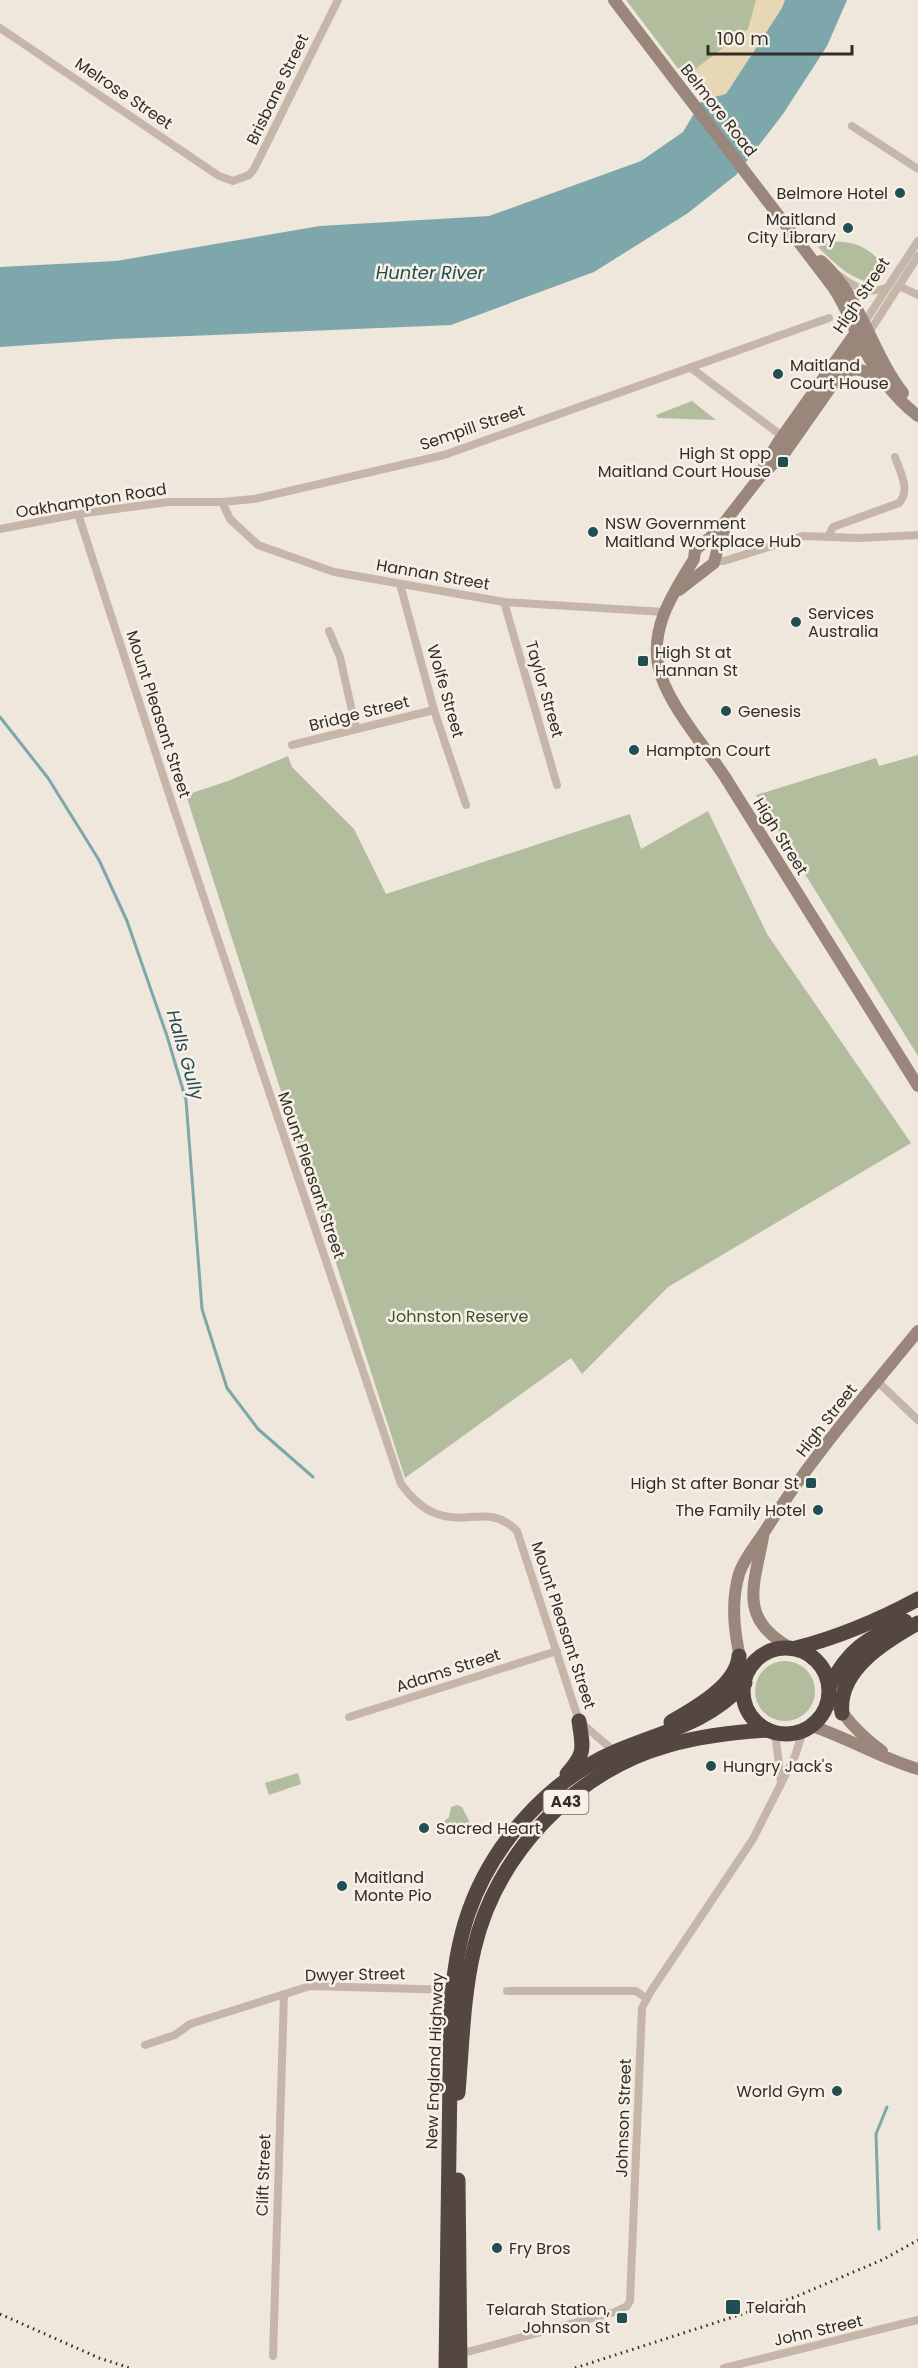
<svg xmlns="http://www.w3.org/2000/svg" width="918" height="2368" font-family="Poppins,sans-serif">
<rect width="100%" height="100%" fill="#efe6dc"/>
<g fill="#b2bd9d">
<path d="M626,0H785L702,100Z"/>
<path d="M830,242C852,240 871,247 883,266L876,278L868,282C849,278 831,260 818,247Z"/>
<path d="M692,401L716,420L658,418L656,415Z"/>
<path d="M918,755V1056L756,795L876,758L879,766Z"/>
<path d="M288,756L292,767L354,829L386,894L630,814L641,849L708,811L767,934L911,1143L668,1287L582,1374L571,1358L405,1478L186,795L228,781Z"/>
<circle cx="785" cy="1691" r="30"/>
<path d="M298,1773L301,1784L269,1795L265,1783Z"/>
<path d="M457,1805L462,1807L474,1831H442L441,1824L449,1817L451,1807Z"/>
</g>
<path fill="#e8d7b5" d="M756,0H785L782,8L726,94L702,100L687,81L698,67L748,29Z"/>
<path fill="#7da7aa" d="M785,0H847L827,46L783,114L736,175L688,213L594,272L451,325L116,339L0,347V267L116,261L320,226L489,216L641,161L683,132L702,100L726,94L782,8Z"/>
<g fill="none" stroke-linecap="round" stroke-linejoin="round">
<g stroke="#7da7aa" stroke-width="3">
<path d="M0,717L48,778L99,860L127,921L167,1036L186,1100L202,1309L227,1388L258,1429L313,1477"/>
<path d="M879,2229L876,2134L887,2107"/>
</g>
<g stroke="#c6b6a9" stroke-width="8">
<path d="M0,28L219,176L233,181L249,175L254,169L338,0"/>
<path d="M852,126L918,169"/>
<path d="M838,275C853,286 866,295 886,288"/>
<path d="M899,286L918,295"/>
<path d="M864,323L918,241"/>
<path d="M868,334L918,256"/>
<path d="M691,368L786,439"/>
<path d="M222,502L230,519L258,545L334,572L504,602L664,612"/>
<path d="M78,514L171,800L401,1484C410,1496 422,1509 437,1514C467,1525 491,1504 517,1531L579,1721L615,1752"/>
<path d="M0,529L78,514L168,502H222L254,499L444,455L829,318"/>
<path d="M828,537L833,527L899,503C911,490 900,472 895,457"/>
<path d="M715,561H724L803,536L858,538L918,535"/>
<path d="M400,584L434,710L466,805"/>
<path d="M504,602L557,785"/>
<path d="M329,631L340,657L356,729"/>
<path d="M292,745L434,710"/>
<path d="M877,1381L918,1420"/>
<path d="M349,1717L557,1651"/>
<path d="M775,1732L781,1782"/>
<path d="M507,1991H636L646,1998"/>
<path d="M145,2045L175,2035L190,2024L310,1986L455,1990"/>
<path d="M459,2353L471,2351L615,2312L627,2306L630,2301L642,2008L651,1991L753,1839L795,1756L803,1731"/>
<path d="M273,2356L284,1994"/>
<path d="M724,2368L918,2320"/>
</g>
<g stroke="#9a867a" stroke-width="12">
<path d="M614,0L833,287C844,303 850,319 858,337C872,367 892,396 918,416"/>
<path d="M821,261C862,298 870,350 903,393"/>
<path d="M868,334L786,451L759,478L717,532L695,550L694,559C675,591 651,624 658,664C664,700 704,745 725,777C789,880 854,983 918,1086"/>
<path d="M841,377C854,363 869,371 880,383"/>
<path d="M762,470L777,444L859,328"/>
<path d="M679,590L714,563L719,543L725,528"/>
<path d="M763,1537C754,1586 738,1618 789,1647"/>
<path d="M745,1678C736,1644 729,1608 739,1574C744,1558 756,1545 765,1531C809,1460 865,1396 918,1331"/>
<path d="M830,1692C842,1717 860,1735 882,1751"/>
<path d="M812,1726C848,1738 881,1758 918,1769"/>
</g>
<g stroke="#544640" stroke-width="15">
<path d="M796,1648C839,1637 879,1620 918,1599"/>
<circle cx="786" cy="1691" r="43"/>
<path d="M829,1687C850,1647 866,1640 905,1621"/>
<path d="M842,1713C837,1670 886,1641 918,1623"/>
<path d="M671,1722C694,1709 737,1685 739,1656"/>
<path d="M567,1774C586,1753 583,1748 579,1721"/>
<path d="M458,2093C462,2045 463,1995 474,1949C496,1854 575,1771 669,1745C701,1736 734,1732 768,1730"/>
<path d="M458,2180L460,2368"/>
<path d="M446,2368L451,2005C454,1973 458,1942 469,1911C493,1843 550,1779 617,1751C667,1730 706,1724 745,1683"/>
</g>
<g stroke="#342c28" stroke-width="3" stroke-dasharray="1.5 4.5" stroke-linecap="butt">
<path d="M0,2314L99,2358L130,2368"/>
<path d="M575,2368L795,2297L884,2259L918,2240"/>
</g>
</g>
<g fill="#214e51" stroke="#f7f0e7" stroke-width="2">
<circle cx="900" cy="193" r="6"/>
<circle cx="848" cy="228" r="6"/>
<circle cx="778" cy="374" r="6"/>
<rect x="777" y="456" width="12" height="12" rx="3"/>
<circle cx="593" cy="532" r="6"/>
<circle cx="796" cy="622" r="6"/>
<rect x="637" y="655" width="12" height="12" rx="3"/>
<circle cx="726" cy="711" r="6"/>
<circle cx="634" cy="750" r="6"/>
<rect x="805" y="1477" width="12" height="12" rx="3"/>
<circle cx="818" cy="1510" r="6"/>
<circle cx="711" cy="1766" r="6"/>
<circle cx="424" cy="1828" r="6"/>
<circle cx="342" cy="1886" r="6"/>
<circle cx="837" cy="2091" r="6"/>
<circle cx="497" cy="2248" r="6"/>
<rect x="725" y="2299" width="16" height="16" rx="3"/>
<rect x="616" y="2312" width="12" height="12" rx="3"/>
</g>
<g text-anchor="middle" stroke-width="5" stroke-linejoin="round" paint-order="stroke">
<rect fill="#f7f0e7" stroke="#6e6761" stroke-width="1.5" x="543.5" y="1790" width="45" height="24" rx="4.5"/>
<g font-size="15" font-weight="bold" fill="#342c28">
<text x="566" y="1807">A43</text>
</g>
<g font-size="16" fill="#342c28" stroke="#f7f0e7">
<text transform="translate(277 89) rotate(-64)" y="6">Brisbane Street</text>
<text transform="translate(124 93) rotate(34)" y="6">Melrose Street</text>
<text transform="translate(719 110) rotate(52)" y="6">Belmore Road</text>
<text transform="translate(861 295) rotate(-56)" y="6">High Street</text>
<text transform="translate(472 427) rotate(-19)" y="6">Sempill Street</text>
<text transform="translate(91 500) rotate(-9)" y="6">Oakhampton Road</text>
<text transform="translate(433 574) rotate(10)" y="6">Hannan Street</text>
<text transform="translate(545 689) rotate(74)" y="6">Taylor Street</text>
<text transform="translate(446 691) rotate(74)" y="6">Wolfe Street</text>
<text transform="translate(359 713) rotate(-14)" y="6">Bridge Street</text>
<text transform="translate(159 714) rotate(72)" y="6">Mount Pleasant Street</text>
<text transform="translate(781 836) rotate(58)" y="6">High Street</text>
<text transform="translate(312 1175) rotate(71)" y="6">Mount Pleasant Street</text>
<text transform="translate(826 1420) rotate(-52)" y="6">High Street</text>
<text transform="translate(564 1625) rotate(72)" y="6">Mount Pleasant Street</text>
<text transform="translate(448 1670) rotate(-18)" y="6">Adams Street</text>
<text transform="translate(355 1974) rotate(-1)" y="6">Dwyer Street</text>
<text transform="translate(434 2061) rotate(-88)" y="6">New England Highway</text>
<text transform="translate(623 2118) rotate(-88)" y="6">Johnson Street</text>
<text transform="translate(263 2175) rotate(-88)" y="6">Clift Street</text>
<text transform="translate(818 2330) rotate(-13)" y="6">John Street</text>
</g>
<g font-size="16" fill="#342c28" stroke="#f7f0e7" text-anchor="start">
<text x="888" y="199" text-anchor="end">Belmore Hotel</text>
<text x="836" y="225" text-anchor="end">Maitland<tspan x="836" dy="18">City Library</tspan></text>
<text x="790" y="371">Maitland<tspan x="790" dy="18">Court House</tspan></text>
<text x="771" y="459" text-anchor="end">High St opp<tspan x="771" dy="18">Maitland Court House</tspan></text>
<text x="605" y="529">NSW Government<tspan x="605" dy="18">Maitland Workplace Hub</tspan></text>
<text x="808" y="619">Services<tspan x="808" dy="18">Australia</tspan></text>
<text x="655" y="658">High St at<tspan x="655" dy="18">Hannan St</tspan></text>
<text x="738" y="717">Genesis</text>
<text x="646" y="756">Hampton Court</text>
<text x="799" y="1489" text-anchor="end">High St after Bonar St</text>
<text x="806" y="1516" text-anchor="end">The Family Hotel</text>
<text x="723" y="1772">Hungry Jack's</text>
<text x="436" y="1834">Sacred Heart</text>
<text x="354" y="1883">Maitland<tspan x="354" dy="18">Monte Pio</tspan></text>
<text x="825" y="2097" text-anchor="end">World Gym</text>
<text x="509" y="2254">Fry Bros</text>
<text x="746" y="2313">Telarah</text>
<text x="610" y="2315" text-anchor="end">Telarah Station,<tspan x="610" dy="18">Johnson St</tspan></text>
</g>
<g font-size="16" fill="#43502e" stroke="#f7f0e7">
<text x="458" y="1322">Johnston Reserve</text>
</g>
<g font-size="18" font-style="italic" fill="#214e51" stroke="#f7f0e7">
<text x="430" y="279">Hunter River</text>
<text transform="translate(185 1055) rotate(74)" y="6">Halls Gully</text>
</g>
</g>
<path d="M708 45v9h144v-9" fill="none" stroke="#342c28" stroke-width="3"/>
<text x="717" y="45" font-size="18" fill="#342c28" stroke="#f7f0e7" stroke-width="4.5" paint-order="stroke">100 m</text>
</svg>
